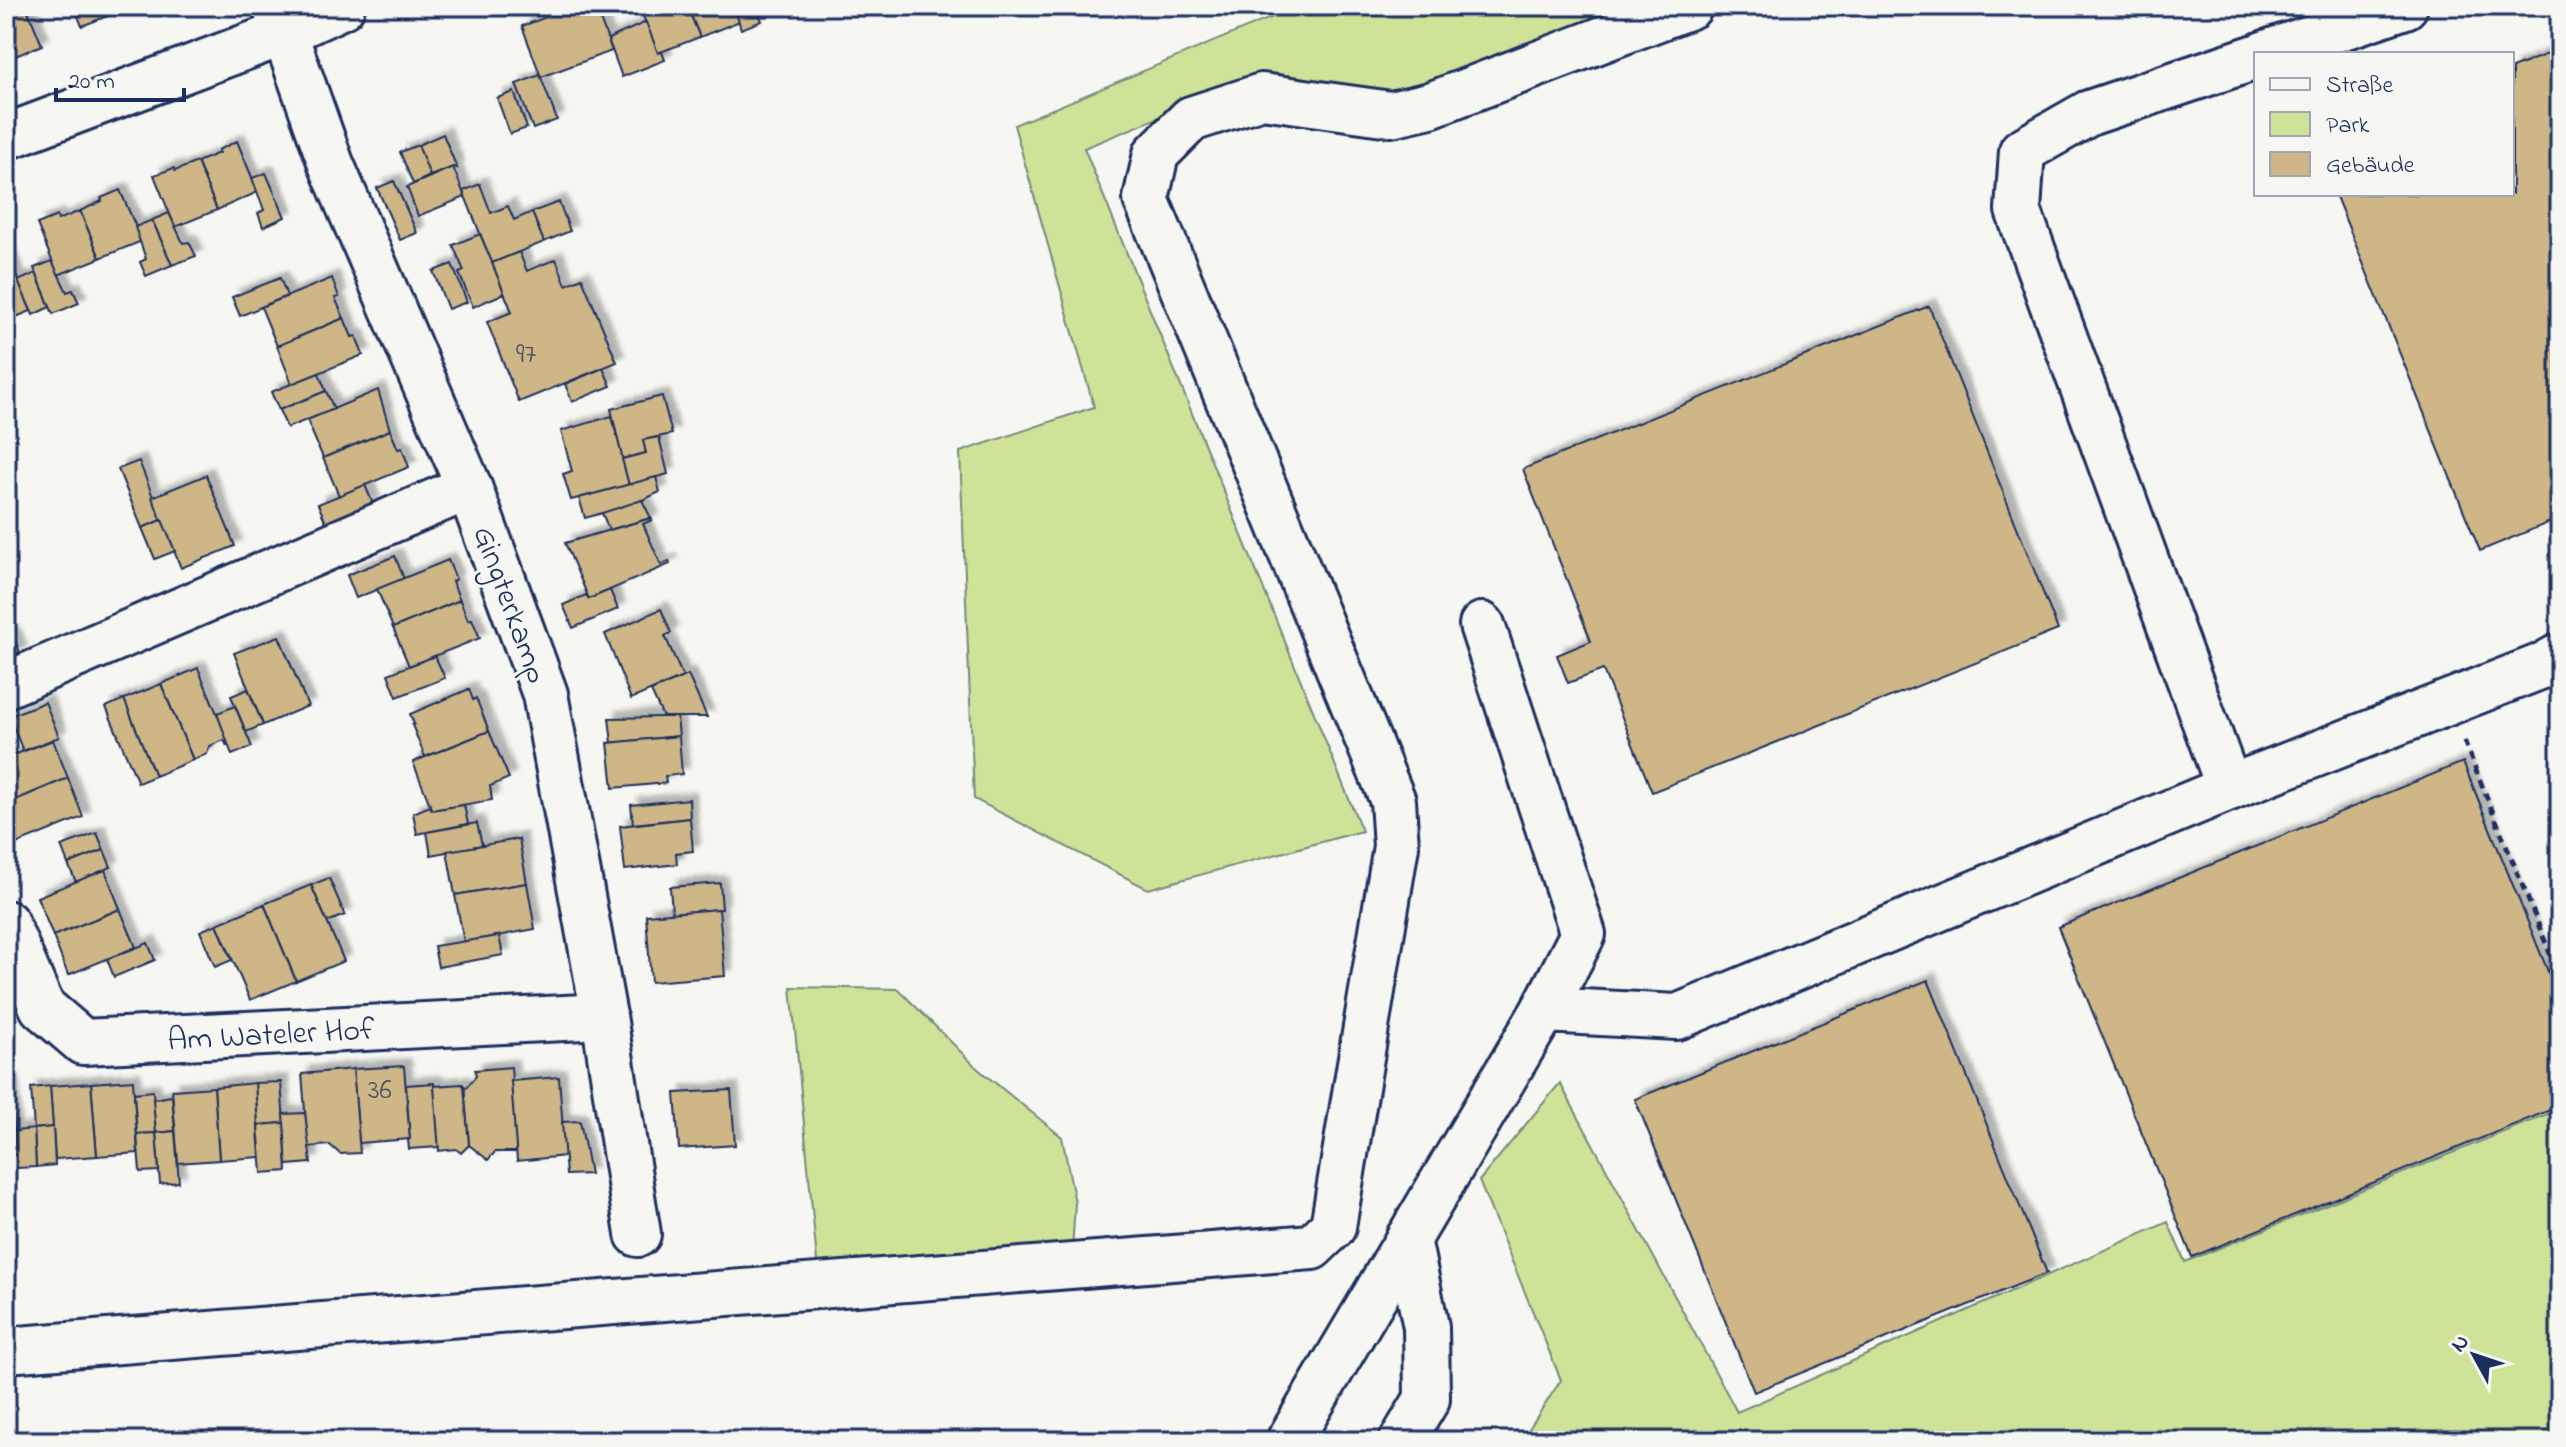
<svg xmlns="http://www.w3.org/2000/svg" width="2566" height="1447" font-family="'Indie Flower',sans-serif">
<defs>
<filter id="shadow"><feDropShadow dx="7" dy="-7" stdDeviation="2" flood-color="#0004"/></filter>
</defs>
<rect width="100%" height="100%" fill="#f6f6f2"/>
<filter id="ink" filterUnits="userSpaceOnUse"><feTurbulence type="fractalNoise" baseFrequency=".0125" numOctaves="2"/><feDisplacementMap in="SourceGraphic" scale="16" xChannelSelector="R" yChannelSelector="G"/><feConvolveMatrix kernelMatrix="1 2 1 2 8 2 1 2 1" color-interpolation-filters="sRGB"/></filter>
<g filter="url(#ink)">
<g fill="#cee398" stroke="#74897b" stroke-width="2">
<path d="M1299,6H1635L1388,101L1241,84L1084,148L1362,831L1148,889L974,799L960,452L1094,407L1014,125Z"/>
<path d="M791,987L898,989L978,1069L1062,1137L1075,1203L1071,1267L819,1282Z"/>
<path d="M1560,1083L1737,1412L2168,1222L2185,1262L2560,1109V1441H1521L1561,1380L1479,1181Z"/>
</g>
<g fill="#ceb686" stroke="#1b2f5e" stroke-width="2" filter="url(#shadow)">
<path d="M6,6H31L32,10L28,11L42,45L6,60Z"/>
<path d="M74,6H133L82,26Z"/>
<path d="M576,6H595L612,51L541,77L522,26Z"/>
<path d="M639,6H687L700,37L658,53Z"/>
<path d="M687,6H734L740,21L700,37Z"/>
<path d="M734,6H756L762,21L741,29Z"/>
<path d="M646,22L658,53L662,52L665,60L622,77L608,39Z"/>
<path d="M2560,49V518L2480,551L2335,194H2512V68Z"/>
<path d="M540,75L557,120L533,129L516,84Z"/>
<path d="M514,92L527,128L510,134L497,98Z"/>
<path d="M443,134L457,168L453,167L430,176L418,145Z"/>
<path d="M237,141L258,192L217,210L197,162L219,153L218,150Z"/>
<path d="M418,145L430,176L413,184L400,152Z"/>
<path d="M197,162L217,210L175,227L154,175L174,168L175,171Z"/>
<path d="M453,167L465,197L418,216L407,187Z"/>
<path d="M266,173L285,217L263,227L258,213L264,210L252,178Z"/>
<path d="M394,181L417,233L400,240L377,188Z"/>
<path d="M480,184L491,213L508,206L514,220L532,212L544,242L492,263L463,191Z"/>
<path d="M120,190L142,241L100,258L80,211L102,201L101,198Z"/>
<path d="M559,202L570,231L544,242L532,212Z"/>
<path d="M80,211L100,258L58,275L37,224L57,216L58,220Z"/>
<path d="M169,213L183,243L189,242L196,256L172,265L152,220Z"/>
<path d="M152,220L172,265L146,276L140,262L146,259L135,227Z"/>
<path d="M480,234L505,293L473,307L459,273L464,271L453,245Z"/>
<path d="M6,251L31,311L6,321Z"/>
<path d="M519,252L527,271L556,259L566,285L582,278L617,362L519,402L487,322L512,312L492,263Z"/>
<path d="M52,261L67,292L73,290L79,303L53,314L34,268Z"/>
<path d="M452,264L467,302L448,309L433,271Z"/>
<path d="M36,273L50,307L33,315L18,281Z"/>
<path d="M280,278L287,296L240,316L232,297Z"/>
<path d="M332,278L339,297L335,298L344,318L277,346L261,307Z"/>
<path d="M1929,306L2058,630L1652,792L1603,670L1568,683L1557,655L1591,641L1523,469Z"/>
<path d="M344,318L352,337L356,336L363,355L292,384L277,346Z"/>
<path d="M603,368L611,386L572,402L565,384Z"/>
<path d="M319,373L326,391L279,410L271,392Z"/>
<path d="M378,390L390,430L323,458L307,420Z"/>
<path d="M326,391L334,409L287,428L279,410Z"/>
<path d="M662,396L672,434L643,440L646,453L622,459L611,409Z"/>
<path d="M612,416L629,485L571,500L563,474L572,471L561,431Z"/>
<path d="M390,430L398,449L402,448L409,467L339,496L323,458Z"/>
<path d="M659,437L668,474L629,485L622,459L646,453L643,440Z"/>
<path d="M139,461L162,520L142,528L118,469Z"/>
<path d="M206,475L235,546L181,568L152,497Z"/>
<path d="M656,477L660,492L634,504L585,518L579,498Z"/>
<path d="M365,485L373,504L326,523L318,504Z"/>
<path d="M642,500L651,518L609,530L602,513Z"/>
<path d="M651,518L652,520L643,524L661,565L669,561L670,564L589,599L565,543Z"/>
<path d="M162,520L175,551L155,559L142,528Z"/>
<path d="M395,556L404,579L356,598L347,575Z"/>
<path d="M448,560L456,579L452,581L460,600L393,628L377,589Z"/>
<path d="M610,590L618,609L573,628L563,605L586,595L589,599Z"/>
<path d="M460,600L468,620L472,619L480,638L409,666L393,628Z"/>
<path d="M661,609L671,633L665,636L683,677L631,699L605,634Z"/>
<path d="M12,634L20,652L6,657V637Z"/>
<path d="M279,636L308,706L263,725L234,653Z"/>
<path d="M435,656L445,678L397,697L388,674Z"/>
<path d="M198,668L230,745L227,746L224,740L210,746L207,754L193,760L161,684Z"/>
<path d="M688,675L707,717H663L651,691Z"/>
<path d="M161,684L193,760L155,776L124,699Z"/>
<path d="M248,689L263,725L246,732L231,696Z"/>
<path d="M469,689L473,700L476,698L489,731L425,757L412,725L414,724L410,714Z"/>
<path d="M124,699L155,776L138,783L106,707Z"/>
<path d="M45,702L59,737L23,751L9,716Z"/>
<path d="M235,706L252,747L232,755L217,713Z"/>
<path d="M663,717H677L679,736L612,743L609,718Z"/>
<path d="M489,731L509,778L490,786L492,800L432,810L413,762Z"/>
<path d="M679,736L682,774L665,776L666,783L613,788L608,743Z"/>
<path d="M53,740L68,778L6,804V758Z"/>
<path d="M2463,762L2560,1001V1106L2192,1257L2058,927Z"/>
<path d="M68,778L83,817L16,844L6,820V804Z"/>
<path d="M689,799L690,818L633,824L631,805Z"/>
<path d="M464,805L468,824L417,834L413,813L430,806L432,810Z"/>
<path d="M690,818L693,851L676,853L677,864L625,870L620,826Z"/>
<path d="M477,823L482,845L431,855L427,832Z"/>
<path d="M97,833L104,850L68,864L61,846Z"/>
<path d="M519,839L527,883L455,895L447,851Z"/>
<path d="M104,850L111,867L76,882L68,864Z"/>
<path d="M105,870L120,909L53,936L37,897Z"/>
<path d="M329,878L345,915L327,922L311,885Z"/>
<path d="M527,883L535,929L464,942L455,895Z"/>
<path d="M720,883L722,909L672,913L670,887Z"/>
<path d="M311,885L344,961L296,981L264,904Z"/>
<path d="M264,904L296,981L250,1000L217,924Z"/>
<path d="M120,909L136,947L68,975L53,936Z"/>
<path d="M719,909L725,976L651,982L646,915Z"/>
<path d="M217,924L232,960L215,967L200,931Z"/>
<path d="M499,936L503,955L438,967L434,946Z"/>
<path d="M148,943L155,960L114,977L107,959Z"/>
<path d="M1928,980L2047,1273L1754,1392L1635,1099Z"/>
<path d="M404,1066L410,1139L359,1143L353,1069Z"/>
<path d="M511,1067L517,1152H495L488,1160L469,1145L464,1086L466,1088L476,1076L475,1070Z"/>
<path d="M353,1069L360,1153L340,1154L330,1145L308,1147L302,1074Z"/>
<path d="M559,1077L565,1156L517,1161L511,1081Z"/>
<path d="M133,1080L138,1153L97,1156L91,1083Z"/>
<path d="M11,1082L16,1155L6,1156V1083Z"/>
<path d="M281,1082L284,1123L258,1125L255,1083Z"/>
<path d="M91,1083L97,1156L55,1159L50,1086Z"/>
<path d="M255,1083L260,1157L219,1160L214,1087Z"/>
<path d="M434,1083L439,1147L409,1149L408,1140L410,1139L406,1085Z"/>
<path d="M462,1084L464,1086L469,1145L461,1153L456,1149L439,1151L434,1086Z"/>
<path d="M50,1086L53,1127L34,1129L31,1088Z"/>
<path d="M214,1087L219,1160L178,1163L172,1090Z"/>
<path d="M731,1090L735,1145L679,1149L675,1093Z"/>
<path d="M153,1091L156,1133L137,1134L134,1093Z"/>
<path d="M172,1096L175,1131L156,1133L153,1099Z"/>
<path d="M305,1113L311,1163L287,1165L283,1114Z"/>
<path d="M580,1121L590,1174L566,1175L562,1122Z"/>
<path d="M284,1123L287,1171L262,1173L258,1125Z"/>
<path d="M53,1127L55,1165L36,1167L34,1129Z"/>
<path d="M34,1129L36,1167L17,1168L15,1131Z"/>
<path d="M175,1131L179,1182L160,1184L156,1133Z"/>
<path d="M156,1133L159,1171L140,1172L137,1134Z"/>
</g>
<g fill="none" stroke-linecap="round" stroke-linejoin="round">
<defs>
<g id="minor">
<path d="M275,6L331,164L469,487L545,694L604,1016L638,1234"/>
<path d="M2263,54L2405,6"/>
<path d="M6,137L286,32L342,6"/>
<path d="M1482,625L1583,934L1544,1010"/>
<path d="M6,685L469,487"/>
<path d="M2229,788L2018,210L2022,151L2089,113L2256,57"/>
<path d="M6,923L42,1007L83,1042L604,1016"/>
<path d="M6,1350L1312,1247L1333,1227L1396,846L1393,801L1146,199L1156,154L1191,119L1262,96L1391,114L1430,105L1690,6"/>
<path d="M1289,1441L1544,1010L1677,1017L2229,788L2542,666L2560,656"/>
<path d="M1402,1441L1427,1399L1426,1327L1408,1239"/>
</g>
</defs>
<use href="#minor" stroke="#1b2f5e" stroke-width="50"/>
<path stroke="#1b2f5e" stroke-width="5" stroke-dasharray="8 6" stroke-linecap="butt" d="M2464,741L2560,978"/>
<use href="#minor" stroke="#f6f6f2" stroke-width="44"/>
</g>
</g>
<g text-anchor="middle" stroke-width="6" stroke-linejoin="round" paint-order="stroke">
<g font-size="28" fill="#485168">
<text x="526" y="362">97</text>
<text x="380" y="1098">36</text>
</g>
<g font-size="32" fill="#1b2f5e" stroke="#f6f6f2">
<text transform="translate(512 604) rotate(70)" y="11">Gingterkamp</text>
<text transform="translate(271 1033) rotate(-3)" y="11">Am Wateler Hof</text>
</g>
</g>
<rect width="2566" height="1447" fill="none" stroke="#f6f6f2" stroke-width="32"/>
<rect x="16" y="16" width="2534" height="1415" fill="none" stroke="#1b2f5e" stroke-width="3" filter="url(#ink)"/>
<rect x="2254" y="52" width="260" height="144" fill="#f6f6f2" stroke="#9ea6b7" stroke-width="2"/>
<rect x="2270" y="78" width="40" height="12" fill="#f6f6f2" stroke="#9ea6b7" stroke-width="2"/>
<text x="2326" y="92" font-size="24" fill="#1b2f5e">Straße</text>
<rect x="2270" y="112" width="40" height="24" fill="#cee398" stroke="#9ea6b7" stroke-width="2"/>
<text x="2326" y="132" font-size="24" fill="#1b2f5e">Park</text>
<rect x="2270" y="152" width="40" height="24" fill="#ceb686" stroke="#9ea6b7" stroke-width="2"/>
<text x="2326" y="172" font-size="24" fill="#1b2f5e">Gebäude</text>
<g transform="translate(2474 1355) rotate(310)" stroke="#f6f6f2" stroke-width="6" paint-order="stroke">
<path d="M0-6L14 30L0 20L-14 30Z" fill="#1b2f5e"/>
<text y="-12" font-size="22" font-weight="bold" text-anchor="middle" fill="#1b2f5e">N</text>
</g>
<path d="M56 88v12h128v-12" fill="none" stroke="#1b2f5e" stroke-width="4"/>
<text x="68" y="88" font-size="24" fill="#1b2f5e" stroke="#f6f6f2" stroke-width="6" paint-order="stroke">20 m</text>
</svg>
